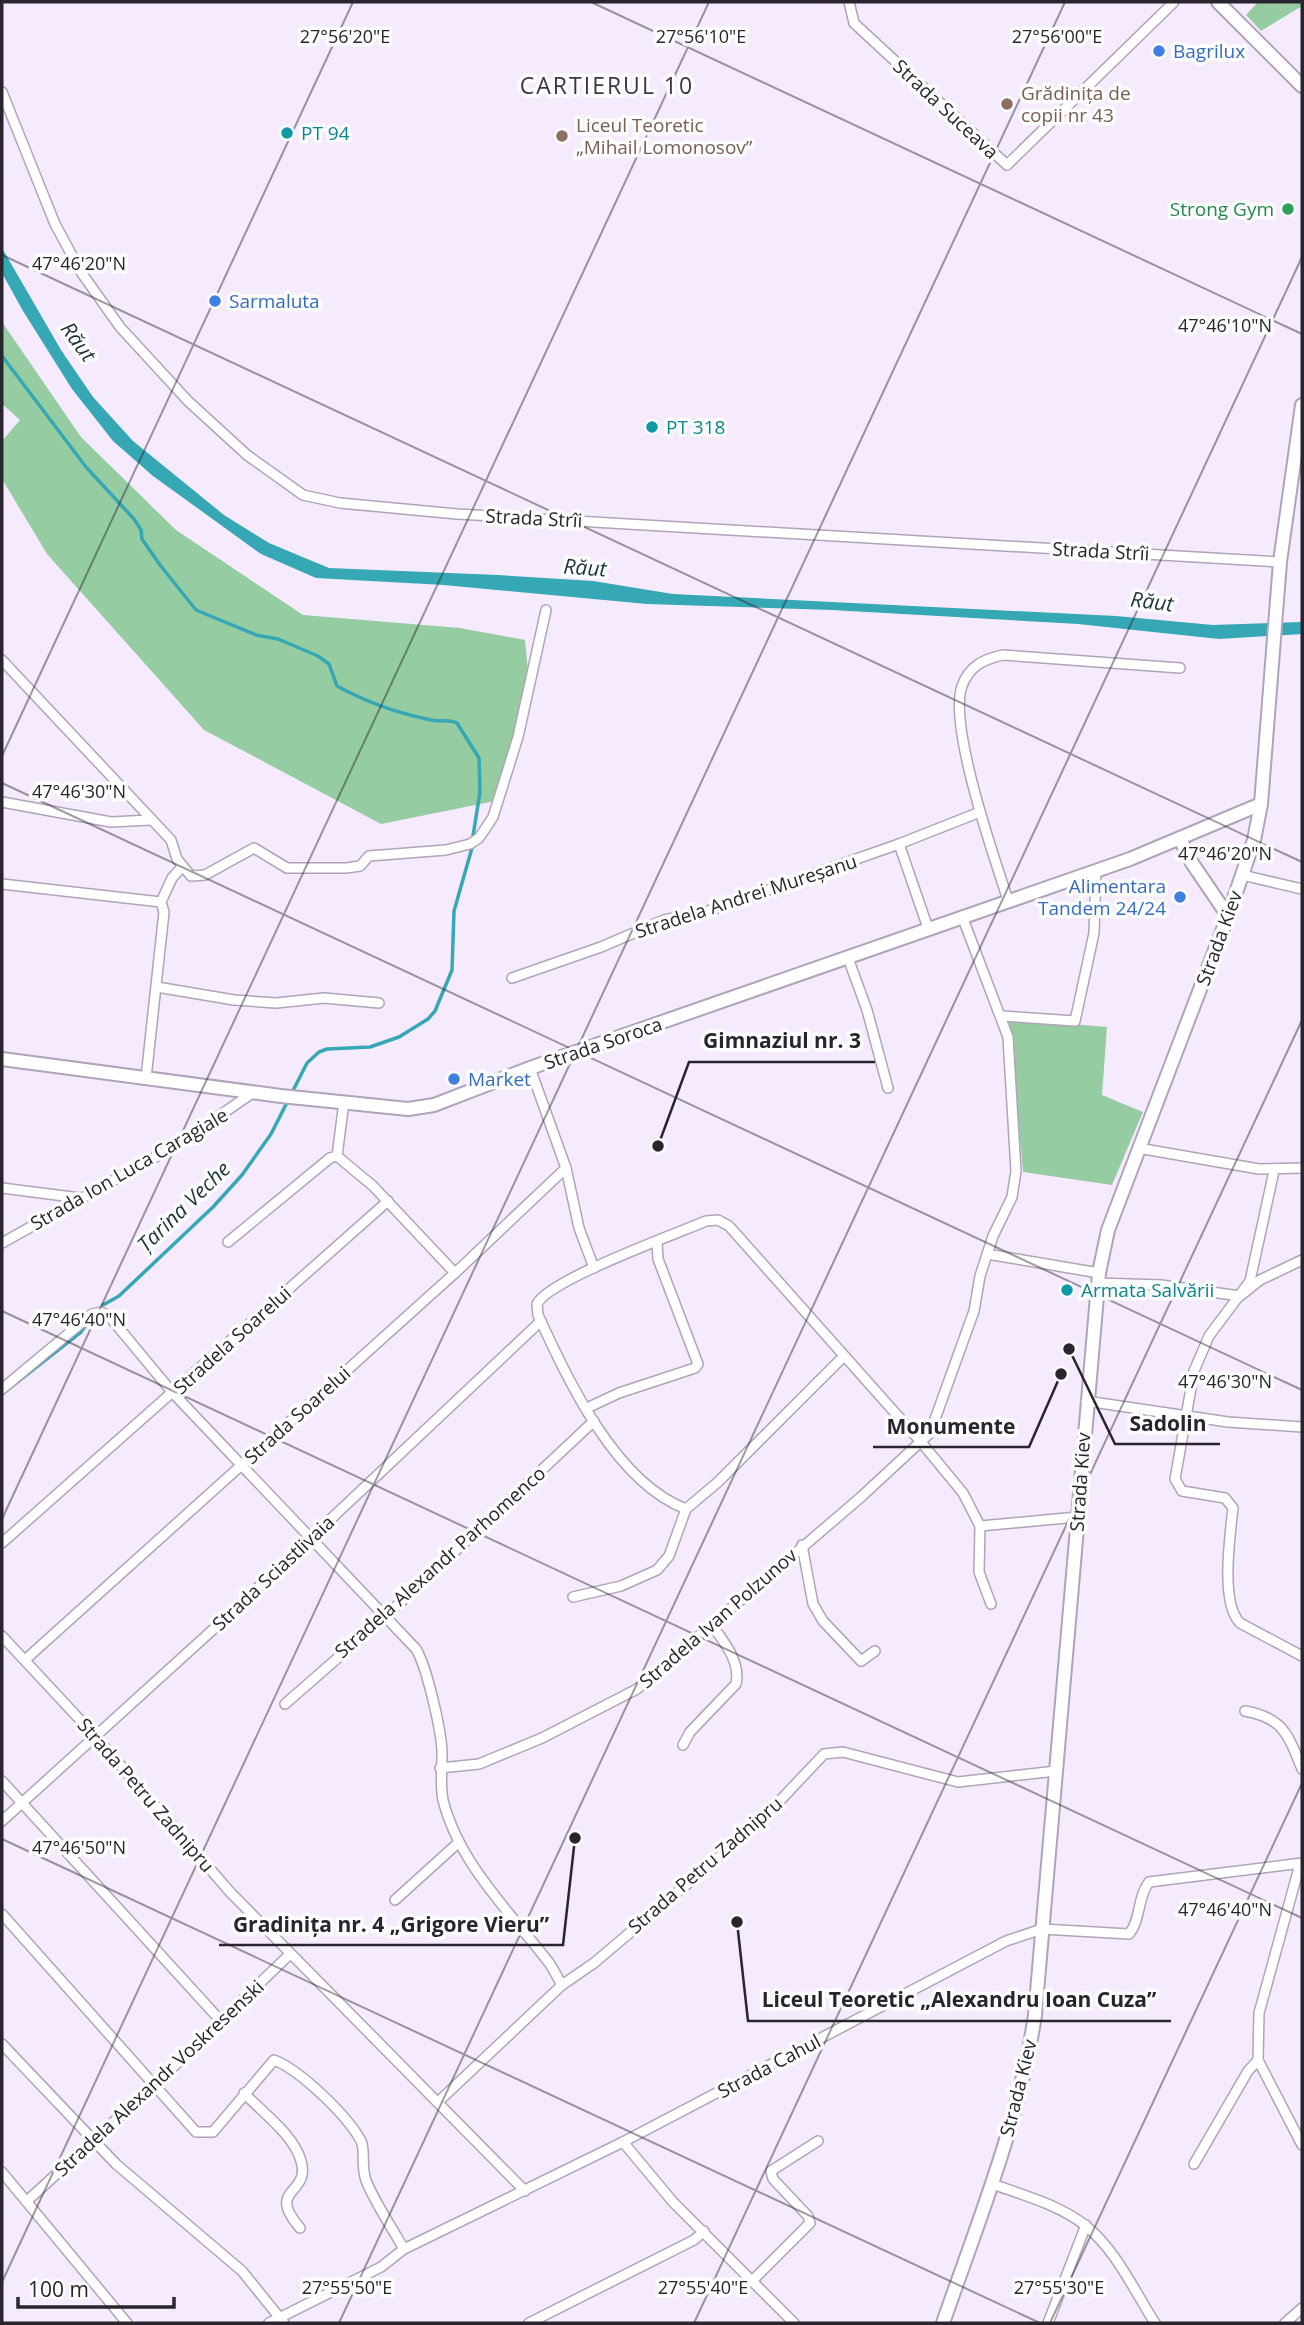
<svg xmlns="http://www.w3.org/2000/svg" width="1304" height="2325" font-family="'Open Sans',sans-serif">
<rect width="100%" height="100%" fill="#f6ebfe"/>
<g fill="#96cca2">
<path d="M1258,2H1302V6L1261,31L1246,15Z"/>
<path d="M2,322L81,437L176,530L303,615L460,628L525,640L528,671L500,800L381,824L204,730L47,554L2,479V441L20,420L2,404Z"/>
<path d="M1009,1019L1107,1027L1102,1095L1143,1112L1112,1185L1023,1172Z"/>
</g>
<path fill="#36a7b5" d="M2,248L61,350L93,397L133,441L224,515L269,543L329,568L498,575L593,581L673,594L1116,616L1213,625L1302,622V634L1219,639L1078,624L832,610L647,604L444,585L316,578L261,554L153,476L113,441L72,389L23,311L2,273Z"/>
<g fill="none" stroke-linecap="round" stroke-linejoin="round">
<g stroke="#36a7b5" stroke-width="3.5">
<path d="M2,356L86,467L134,519L141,530L142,539L160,565L196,610L256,635L278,639L318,656L329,664L337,686C366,702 397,713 431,720C439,722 450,719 457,723L479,758L480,792L473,836"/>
<path d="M103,1305L119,1296L213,1207L242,1175L271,1134L307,1063L319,1052L327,1049L370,1047L399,1037L428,1019L435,1011L452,970L454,911L472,848"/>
<path d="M2,1394L81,1332L88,1322"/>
</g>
<defs>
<g id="street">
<path d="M849,2L854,23L1007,165L1174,2"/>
<path d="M2,92L55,224L81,272L120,327L188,401L247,455L303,495L340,503L457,514L1280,562"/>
<path d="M2,660L171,840L177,859L191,876L205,875L254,848L287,868H346L360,866L369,856L446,850L470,844L479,838L493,817L518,737L546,610"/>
<path d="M2,802L111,822L150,820"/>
<path d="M899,844L928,928"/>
<path d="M1242,875L1302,889"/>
<path d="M2,884L161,902"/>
<path d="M1008,900C994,857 948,725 962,686C969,666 984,659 1003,655L1180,668"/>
<path d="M848,958L867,1010L888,1088"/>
<path d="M512,978L601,947L664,920L708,911L899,844L980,812"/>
<path d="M157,987L234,1000L276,1003L324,998L379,1003"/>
<path d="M1002,1016L1075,1021L1094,933L1096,870"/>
<path d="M530,1068L566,1168L579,1228L594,1268"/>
<path d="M146,1078L164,912L161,902L172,878L182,867"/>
<path d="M1138,1148L1259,1169L1302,1168"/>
<path d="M337,1156L344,1102"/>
<path d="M1274,1171L1250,1281L1209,1336L1194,1371L1175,1479L1182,1491L1225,1498L1233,1508C1230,1536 1220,1603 1240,1623L1302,1656"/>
<path d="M2,1188L80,1198"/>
<path d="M228,1242L330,1158L337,1156L373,1186L455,1273"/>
<path d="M2,1243L175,1146L254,1092"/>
<path d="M987,1254L1099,1273"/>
<path d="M1097,1283L1161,1285L1240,1296L1260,1280L1302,1260"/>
<path d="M2,1389L92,1314L101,1312L109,1316L172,1392L416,1649C427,1667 443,1736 442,1757C442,1772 440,1785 443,1800C459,1864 511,1913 550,1964L562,1985"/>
<path d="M1086,1401L1228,1422L1302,1427"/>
<path d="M587,1408L619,1393L695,1368L698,1364L658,1259L657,1242"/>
<path d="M686,1509C615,1482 568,1380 538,1315L537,1304C548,1280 676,1234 706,1221L718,1220L729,1226L921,1442L963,1493L980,1526L1077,1517"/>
<path d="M980,1526L979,1572L991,1604"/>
<path d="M2,1543L388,1201"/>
<path d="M802,1545L813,1604L823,1621L861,1661L875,1651"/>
<path d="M573,1597L621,1586L657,1570L669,1556L686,1509L718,1482L843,1357"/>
<path d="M2,1636L96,1737L230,1892L525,2191"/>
<path d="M26,1659L455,1273L566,1168"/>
<path d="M285,1704L387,1615L594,1421"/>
<path d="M1245,1711C1284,1718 1288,1735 1302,1769"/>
<path d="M683,1745L690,1732L736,1684C741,1662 724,1642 712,1625"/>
<path d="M440,1768L479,1764L542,1738L637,1689L861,1497L930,1433L974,1311L980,1276L993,1236L1012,1197L1016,1171L1008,1037L962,916"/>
<path d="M2,1781L220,2020"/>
<path d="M2,1821L229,1615L541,1321"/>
<path d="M1300,1864L1259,2013L1258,2060L1302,2145"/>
<path d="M395,1900L458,1843"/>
<path d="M2,1914L196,2132H213L274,2060C300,2070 347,2115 361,2141C366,2151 360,2169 367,2183C377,2206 392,2228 404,2249"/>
<path d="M2,2044L116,2164L242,2271L284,2323"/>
<path d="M244,2093C262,2112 294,2135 301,2161C311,2196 265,2187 300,2228"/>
<path d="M438,2102L562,1985L594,1963L757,1825L824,1754L843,1752L958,1782L1056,1771"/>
<path d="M623,2142L673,2202L794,2323"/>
<path d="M1194,2164L1248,2071L1258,2060"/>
<path d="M2,2172L127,2323"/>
<path d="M992,2184C1023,2195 1060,2205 1086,2226C1116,2250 1135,2292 1155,2323"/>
<path d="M27,2201L167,2073L290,1954"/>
<path d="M753,2280L810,2223L808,2216L773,2179L771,2171L818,2141"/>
<path d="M269,2323L381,2267L404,2249L623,2142L1006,1941L1042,1929L1129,1934C1141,1920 1137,1898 1149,1882L1302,1863"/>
<path d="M529,2323L694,2240L704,2231"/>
<path d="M1048,2323L1086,2225"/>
<path d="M1285,2323L1302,2308"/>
</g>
<g id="secondary">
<path d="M1218,2L1302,86"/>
<path d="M1180,839L1192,863L1228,916"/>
<path d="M2,1059L281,1096L408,1109L434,1105L530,1068L1130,859L1261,804"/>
<path d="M943,2323C978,2222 1019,2122 1035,2015L1099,1273L1108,1230L1228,916L1254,840L1261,804L1280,562L1302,405"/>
</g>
</defs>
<use href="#street" stroke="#b0a3ba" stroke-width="12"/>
<use href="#secondary" stroke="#b0a3ba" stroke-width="16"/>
<use href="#street" stroke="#fff" stroke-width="9"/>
<use href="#secondary" stroke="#fff" stroke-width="12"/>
</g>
<path fill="none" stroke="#29242d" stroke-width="2" stroke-opacity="0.45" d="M591,2L1302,334M2,255L1302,862M2,756L353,2M2,783L1302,1390M2,1311L1302,1918M2,1519L709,2M2,1839L1040,2323M2,2282L1065,2M339,2323L1302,257M694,2323L1302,1020M1050,2323L1302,1783"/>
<g fill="#3f7fe0" stroke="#fdfdfd" stroke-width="2.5">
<circle cx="1159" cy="51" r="7"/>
<circle cx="215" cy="301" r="7"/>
<circle cx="1180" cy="897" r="7"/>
<circle cx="454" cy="1079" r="7"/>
</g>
<g fill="#8d6e63" stroke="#fdfdfd" stroke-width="2.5">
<circle cx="1007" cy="104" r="7"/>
<circle cx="562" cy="136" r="7"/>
</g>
<g fill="#0f9aa8" stroke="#fdfdfd" stroke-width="2.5">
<circle cx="287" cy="133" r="7"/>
<circle cx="652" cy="427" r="7"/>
<circle cx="1067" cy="1290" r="7"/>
</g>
<circle fill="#2e9e5b" stroke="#fdfdfd" stroke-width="2.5" cx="1288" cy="209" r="7"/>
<g text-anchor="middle" stroke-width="7" stroke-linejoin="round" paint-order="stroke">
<g font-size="19" fill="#366cbe" stroke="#fdfdfd" text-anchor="start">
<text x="1173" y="58">Bagrilux</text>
<text x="229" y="308">Sarmaluta</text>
<text x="1166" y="893" text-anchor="end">Alimentara<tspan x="1166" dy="22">Tandem 24/24</tspan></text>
<text x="468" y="1086">Market</text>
</g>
<g font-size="19" fill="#785e54" stroke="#fdfdfd" text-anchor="start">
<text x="1021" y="100">Grădinița de<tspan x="1021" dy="22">copii nr 43</tspan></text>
<text x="576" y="132">Liceul Teoretic<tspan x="576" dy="22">„Mihail Lomonosov”</tspan></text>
</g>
<g font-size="19" fill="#29242d" stroke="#fdfdfd">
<text transform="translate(946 109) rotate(43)" y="7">Strada Suceava</text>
<text transform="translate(534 518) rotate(3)" y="7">Strada Strîi</text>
<text transform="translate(1101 551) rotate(3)" y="7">Strada Strîi</text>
<text transform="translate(746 896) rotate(-18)" y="7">Stradela Andrei Mureșanu</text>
<text transform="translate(1219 938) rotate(-70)" y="7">Strada Kiev</text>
<text transform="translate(603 1043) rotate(-19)" y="7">Strada Soroca</text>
<text transform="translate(129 1169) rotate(-30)" y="7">Strada Ion Luca Caragiale</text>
<text transform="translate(232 1340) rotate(-42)" y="7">Stradela Soarelui</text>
<text transform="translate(297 1415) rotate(-42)" y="7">Strada Soarelui</text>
<text transform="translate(1080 1482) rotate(-86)" y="7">Strada Kiev</text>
<text transform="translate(440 1562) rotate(-42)" y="7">Stradela Alexandr Parhomenco</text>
<text transform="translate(273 1573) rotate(-43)" y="7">Strada Sciastlivaia</text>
<text transform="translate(718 1618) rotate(-41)" y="7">Stradela Ivan Polzunov</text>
<text transform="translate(146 1795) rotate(49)" y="7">Strada Petru Zadnipru</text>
<text transform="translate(705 1865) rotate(-41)" y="7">Strada Petru Zadnipru</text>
<text transform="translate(769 2066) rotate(-28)" y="7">Strada Cahul</text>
<text transform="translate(159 2078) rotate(-43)" y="7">Stradela Alexandr Voskresenski</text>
<text transform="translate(1018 2088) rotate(-76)" y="7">Strada Kiev</text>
</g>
<g font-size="19" fill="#0d838f" stroke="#fdfdfd" text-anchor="start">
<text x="301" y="140">PT 94</text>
<text x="666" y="434">PT 318</text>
<text x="1081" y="1297">Armata Salvării</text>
</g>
<g font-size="19" fill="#27864d" stroke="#fdfdfd" text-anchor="end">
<text x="1274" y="216">Strong Gym</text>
</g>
<g font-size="21" font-style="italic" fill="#1c3538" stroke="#fdfdfd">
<text transform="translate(78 342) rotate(54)" y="7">Răut</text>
<text transform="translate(585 568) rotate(4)" y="7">Răut</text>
<text transform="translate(1152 602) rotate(7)" y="7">Răut</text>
<text transform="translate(184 1207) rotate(-44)" y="7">Țarina Veche</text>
</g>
<g font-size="23" letter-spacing="2" fill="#3e3446" stroke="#fdfdfd">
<text x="607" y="94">CARTIERUL 10</text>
</g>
</g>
<g font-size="18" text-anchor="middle" fill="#29242d" stroke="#fdfdfd" stroke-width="7" stroke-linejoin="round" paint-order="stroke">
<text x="345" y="43">27°56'20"E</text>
<text x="1057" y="43">27°56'00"E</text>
<text x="701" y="43">27°56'10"E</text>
<text x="79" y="270">47°46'20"N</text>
<text x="1225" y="332">47°46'10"N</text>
<text x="79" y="798">47°46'30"N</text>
<text x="1225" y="860">47°46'20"N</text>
<text x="79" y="1326">47°46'40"N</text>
<text x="1225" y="1388">47°46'30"N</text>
<text x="79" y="1854">47°46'50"N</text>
<text x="1225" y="1916">47°46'40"N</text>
<text x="347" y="2294">27°55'50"E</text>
<text x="703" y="2294">27°55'40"E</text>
<text x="1059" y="2294">27°55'30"E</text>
</g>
<path fill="none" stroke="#29242d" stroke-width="2.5" d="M658 1146L689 1062H875M1069 1349L1115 1444H1220M1061 1374L1029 1447H873M575 1838L563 1945H219M737 1922L748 2021H1171"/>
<g fill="#29242d" stroke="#fdfdfd" stroke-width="2.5">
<circle cx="658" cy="1146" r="7"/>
<circle cx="1069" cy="1349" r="7"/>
<circle cx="1061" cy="1374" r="7"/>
<circle cx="575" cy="1838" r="7"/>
<circle cx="737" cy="1922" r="7"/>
</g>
<g font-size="21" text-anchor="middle" font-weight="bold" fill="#29242d" stroke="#fdfdfd" stroke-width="7" stroke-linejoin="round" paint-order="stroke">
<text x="782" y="1048">Gimnaziul nr. 3</text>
<text x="1168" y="1431">Sadolin</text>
<text x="951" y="1434">Monumente</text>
<text x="391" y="1932">Gradinița nr. 4 „Grigore Vieru”</text>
<text x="959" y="2007">Liceul Teoretic „Alexandru Ioan Cuza”</text>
</g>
<rect width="1304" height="2325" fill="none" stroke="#29242d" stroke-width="7"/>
<path d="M18 2297v10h156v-10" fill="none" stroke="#29242d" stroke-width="3.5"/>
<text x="28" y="2297" font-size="21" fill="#29242d" stroke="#fdfdfd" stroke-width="5" paint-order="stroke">100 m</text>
</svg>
